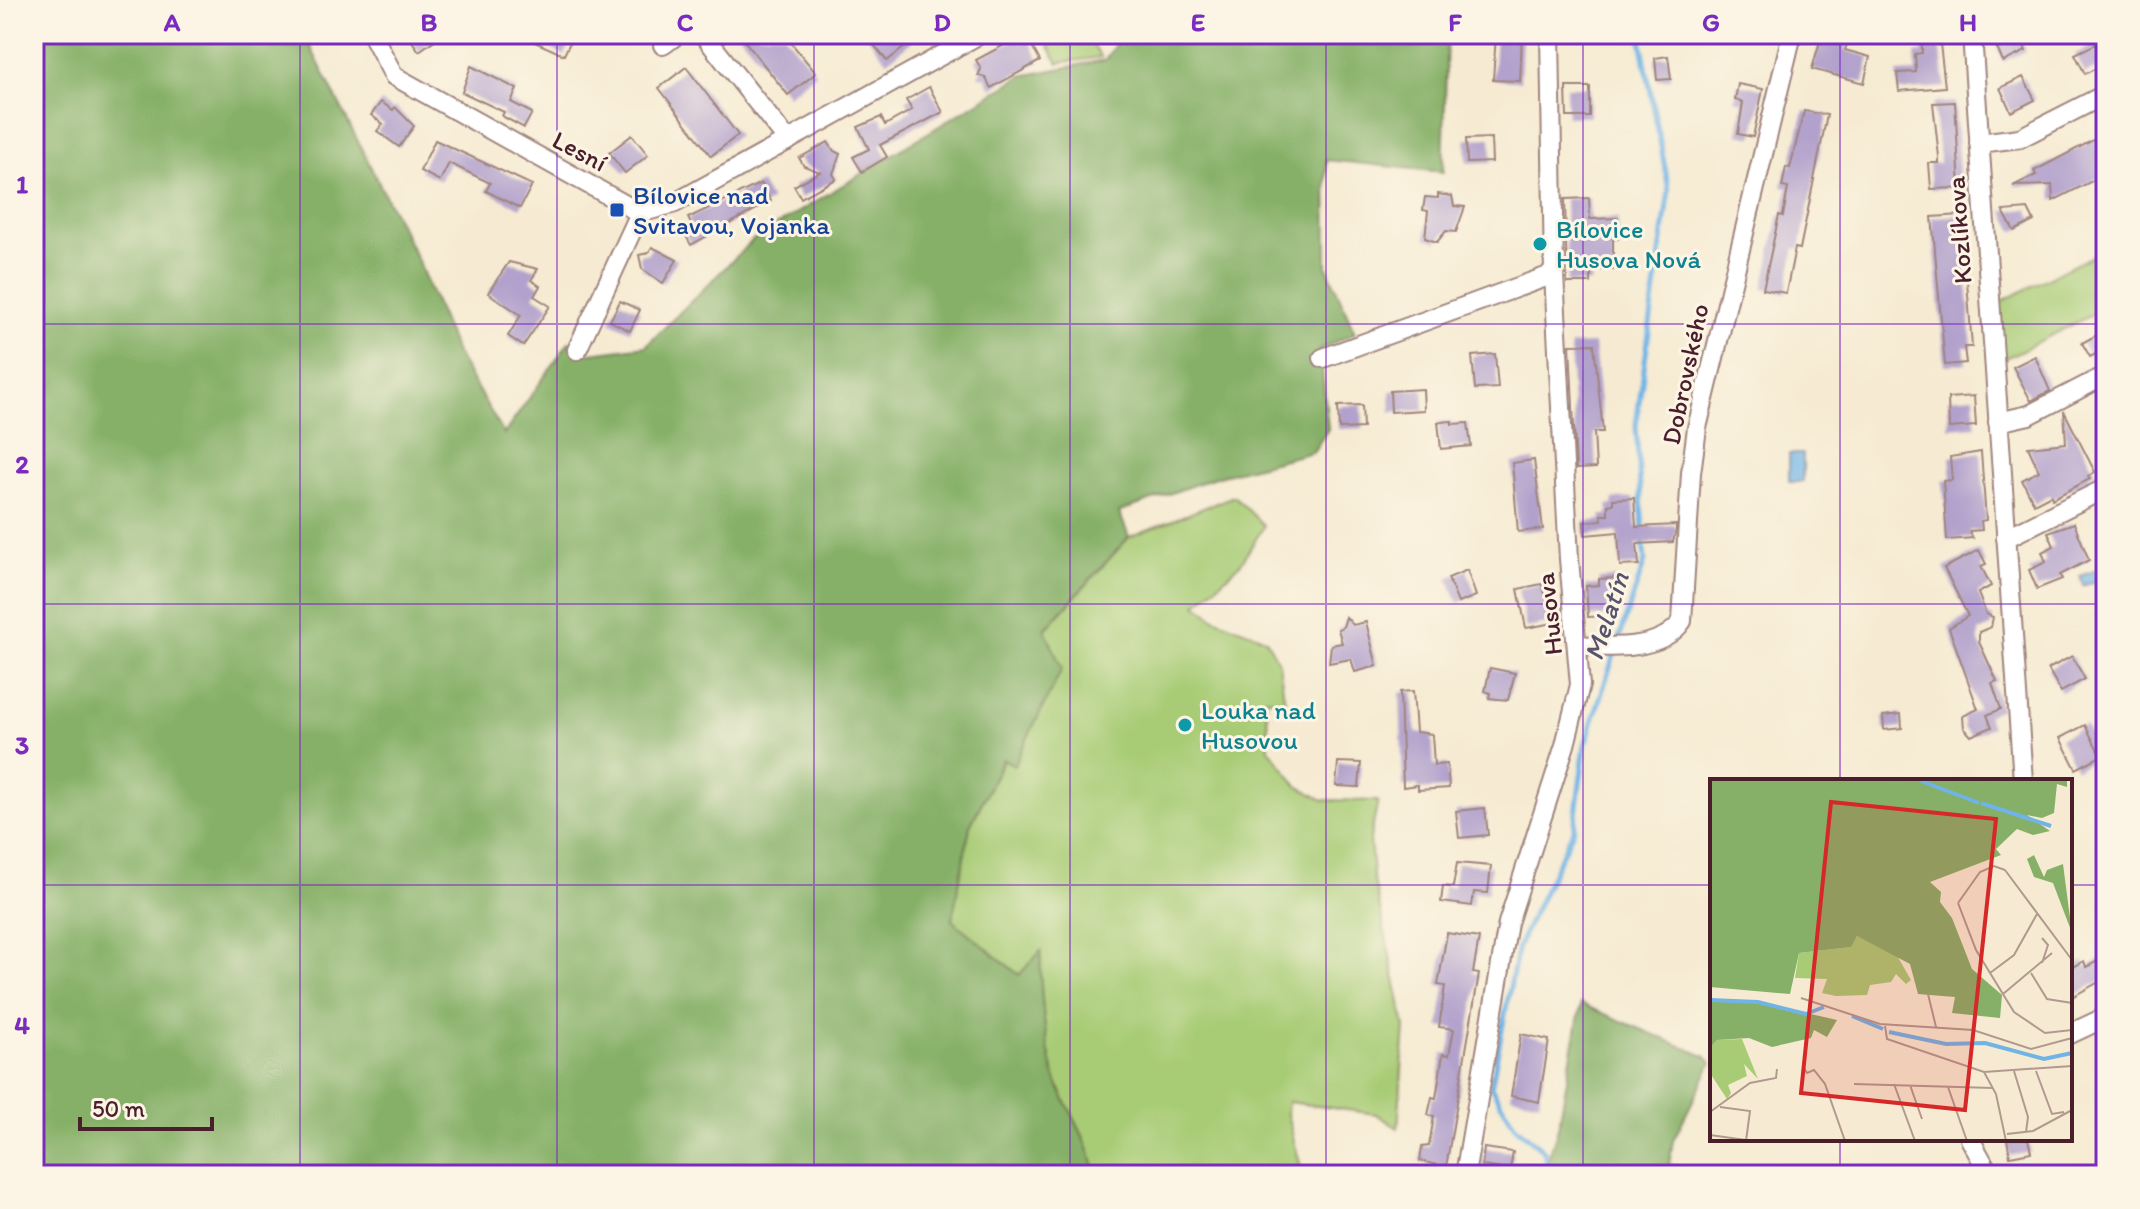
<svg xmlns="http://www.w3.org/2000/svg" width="2140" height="1209" font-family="Itim,sans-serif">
<rect width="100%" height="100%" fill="#fcf5e5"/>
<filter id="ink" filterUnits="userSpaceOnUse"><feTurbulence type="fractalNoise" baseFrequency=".0125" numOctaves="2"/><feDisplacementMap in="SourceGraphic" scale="16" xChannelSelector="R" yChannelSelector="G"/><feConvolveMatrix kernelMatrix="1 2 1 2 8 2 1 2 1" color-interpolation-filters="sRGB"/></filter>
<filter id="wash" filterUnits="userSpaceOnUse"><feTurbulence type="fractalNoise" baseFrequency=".006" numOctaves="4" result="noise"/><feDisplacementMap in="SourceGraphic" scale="32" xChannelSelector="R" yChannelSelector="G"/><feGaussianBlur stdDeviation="1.8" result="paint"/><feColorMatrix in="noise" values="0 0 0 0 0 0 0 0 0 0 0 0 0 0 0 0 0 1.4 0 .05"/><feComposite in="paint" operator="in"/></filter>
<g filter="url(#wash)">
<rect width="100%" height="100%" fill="#f6ebd2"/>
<g fill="#a8cc76" stroke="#797650" stroke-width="2">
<path d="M1042,34H1085L1101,57L1058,63Z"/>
<path d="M2106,249V308L2002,360L1998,303Z"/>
<path d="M1234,496L1264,526L1241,563L1197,604L1214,618L1266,639L1279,663L1285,703L1266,698L1269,749L1298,786L1323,800L1378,801L1370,839L1373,876L1405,1026L1398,1128L1376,1114L1288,1102L1287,1114L1303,1175H1095C1091,1142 1069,1113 1057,1083C1045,1053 1039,984 1041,953L1019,975L951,920L970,826L1004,759L1014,765L1045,630L1129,537Z"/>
</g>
<g fill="#86b067" stroke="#686849" stroke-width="2">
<path d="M34,34H304L418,261L456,353L504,434L569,342L583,354L646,346L753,240L1021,76L1105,60L1122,34H1447L1443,172L1326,160L1327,267L1355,333L1320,349L1328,429L1313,452L1218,476L1119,512L1129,537L1045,629L1062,669L1014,765L1003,759L970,826L952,920L1019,975L1041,951C1039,984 1045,1051 1057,1082C1069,1113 1091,1142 1095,1175H34Z"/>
<path d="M1581,1004L1705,1056L1712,1063L1673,1140L1669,1165L1723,1175H1550L1547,1162L1558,1128Z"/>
</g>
<g fill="#70b4e6" stroke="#5d6a88" stroke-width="2">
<rect x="1789" y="454" width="14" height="28"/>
<path d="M2103,568L2106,577L2083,586L2080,576Z"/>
</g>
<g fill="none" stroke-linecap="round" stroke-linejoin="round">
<g stroke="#70b4e6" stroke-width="5">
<path d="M1640,34L1669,190L1636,425L1643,531"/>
<path d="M1618,642L1645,561L1643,541"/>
<path d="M1549,1175L1544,1151L1515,1126L1491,1087L1518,946L1574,829L1585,745L1615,652"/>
</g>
</g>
<g id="blocks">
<g fill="#b2a1cc">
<path d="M407,34H443L419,51Z"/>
<path d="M517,34H574L564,55Z"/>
<path d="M739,34H784L816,73L788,95Z"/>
<path d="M865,34H921L887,61Z"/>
<path d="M1496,34H1522L1520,81L1493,80Z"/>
<path d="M1822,34H1850L1845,50L1870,57L1864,83L1812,69Z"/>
<path d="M1991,34H2019L2026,51L2003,62Z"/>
<path d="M1939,35L1945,87L1899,91L1897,73L1916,72L1915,54L1922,53V39Z"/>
<path d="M1017,38L1021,43L1028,39L1040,61L991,88L985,77L978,76L981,69L976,60Z"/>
<path d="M2106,39V63L2085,74L2075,54Z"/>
<path d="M1668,56L1671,79L1657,80L1655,58Z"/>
<path d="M471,66L517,89L511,102L532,113L524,128L502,116L504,112L462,92Z"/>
<path d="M686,67L738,135L711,156L659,88Z"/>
<path d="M2023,77L2035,100L2011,112L2000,88Z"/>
<path d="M1738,84L1763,89L1753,137L1738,134L1743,102L1735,100Z"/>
<path d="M929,87L943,112L880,145L887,157L862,172L853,157L869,149L858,127L881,117L885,125L912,110L906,100Z"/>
<path d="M1566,87H1590V117H1567Z"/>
<path d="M381,102L393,110L395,107L414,126L399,147L377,131L383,124L371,115Z"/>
<path d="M1955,102L1960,188L1931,189L1929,163H1939V157L1933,103Z"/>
<path d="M1804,111L1827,115L1800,249L1795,248L1786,293L1763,289L1779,215L1783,216L1788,188L1782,187L1786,167L1790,168Z"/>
<path d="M632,135L648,155L625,173L609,153Z"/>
<path d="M1491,138L1492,162L1467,163L1466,139Z"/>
<path d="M2097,138L2106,157V174L2053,201L2052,185L2013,186L2036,175L2034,171Z"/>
<path d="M435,140L532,185L520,208L486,191L490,183L449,163L440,181L420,171Z"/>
<path d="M828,142L834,151L840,154L833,174L836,179L801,198L794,186L820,172L804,166L799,158Z"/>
<path d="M761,183L771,201L691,245L683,231L692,226L688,218Z"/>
<path d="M1438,194L1452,196L1454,206L1465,207L1456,232L1446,231L1437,242L1425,238L1428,211L1423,210L1425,197L1438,198Z"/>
<path d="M1589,198L1590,219L1618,218V239H1613V270H1591V283H1567L1565,199Z"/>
<path d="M2028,209L2034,221L2014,231L2003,211Z"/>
<path d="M1962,215L1972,347H1964L1966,363L1945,365L1932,217Z"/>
<path d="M652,247L677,260L663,283L642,269L639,255L648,253Z"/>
<path d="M509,262L538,269L531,280L540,286L534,296L550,306L523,346L508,336L521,315L488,293Z"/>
<path d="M620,301L640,310L630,331L610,321Z"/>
<path d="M2106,330V349L2090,357L2082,343Z"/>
<path d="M1594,344L1603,432H1594L1596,468L1576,469L1570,345Z"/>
<path d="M1495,354L1498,388L1475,389L1472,356Z"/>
<path d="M2035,356L2050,391L2031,401L2013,367Z"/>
<path d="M1423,389L1424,410L1391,412L1390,391Z"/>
<path d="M1974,396L1976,426L1949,428L1948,398Z"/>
<path d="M1362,405L1363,428L1339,429L1338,406Z"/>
<path d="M2064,411L2095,472L2088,476L2090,479L2052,499L2051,495L2034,504L2022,480L2039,471L2028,447L2066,443Z"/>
<path d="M1452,421V424L1468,423L1471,446L1441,449L1438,422Z"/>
<path d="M1981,452L1986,520L1981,521L1982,530L1969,531L1973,538L1947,540L1943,481L1952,480L1950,457Z"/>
<path d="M1534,460L1543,529L1518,532L1512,463Z"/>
<path d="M1634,498L1636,527L1676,525V530L1673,542L1637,544L1639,565L1620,566L1618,532L1585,535L1584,522L1602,520L1601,515H1608V505L1613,504V499Z"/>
<path d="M2074,523L2089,560L2060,575L2062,579L2037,589L2029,570L2046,562L2042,552L2054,546L2048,532Z"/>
<path d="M1979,550L1986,564L1981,566L1991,586L1978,593L1986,614L1993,617L1991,627L1979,632V642L1997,681L1992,683L2001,709L1987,715L1992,727L1971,736L1964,728L1963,716L1978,709L1949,628L1968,616L1944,568Z"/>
<path d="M1467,570L1476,596L1458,603L1448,578Z"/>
<path d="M1615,578L1616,597H1608L1609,616L1588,617L1586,586L1599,585V579Z"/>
<path d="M1542,584L1554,623L1526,628L1518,589Z"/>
<path d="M1346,617L1353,625L1366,622L1377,666L1355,672L1351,659L1329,663L1331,645L1342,643L1338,629L1343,627Z"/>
<path d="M2072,656L2085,679L2061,692L2048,669Z"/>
<path d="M1490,668L1515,673L1508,700L1489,698L1490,693L1485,691Z"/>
<path d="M1413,691L1416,732L1432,734L1434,765L1447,764L1449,788L1418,790V785L1403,787L1400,692Z"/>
<path d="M1901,714L1902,728L1884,730L1883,716Z"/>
<path d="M2085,725L2101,756L2076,769L2060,738Z"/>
<path d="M1338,762L1361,763L1359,787L1336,786Z"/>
<path d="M1485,808L1488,835L1459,838L1456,811Z"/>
<path d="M1457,863L1491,866L1488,893L1474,892L1472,906L1441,902L1443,886L1453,887Z"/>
<path d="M1447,933L1479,938L1473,973L1479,974L1446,1167L1420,1161L1422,1147L1429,1146L1434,1116L1428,1115L1432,1097L1436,1098L1443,1054L1449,1055L1454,1029L1439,1027L1445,986L1438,985Z"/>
<path d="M2106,957V978L2070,998V968L2084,961L2086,967Z"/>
<path d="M1521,1034L1549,1040L1539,1102L1511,1096Z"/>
<path d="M2007,1139H2028L2031,1152L2010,1156Z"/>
<path d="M1484,1148L1513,1152L1510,1170L1482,1166Z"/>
</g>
</g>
</g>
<g filter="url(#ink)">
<use href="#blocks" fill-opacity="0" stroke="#a0857e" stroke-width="2"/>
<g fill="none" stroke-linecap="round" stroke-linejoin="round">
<defs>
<g id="minor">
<path d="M372,34L394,76L640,213L675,203L980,34"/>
<path d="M703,34L788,141"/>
<path d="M1972,34L2023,781"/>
<path d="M663,45L678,34"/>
<path d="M1979,143L2020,138L2106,94"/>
<path d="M577,350L640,213"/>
<path d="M1323,358L1554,274"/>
<path d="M1998,422L2029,415L2106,375"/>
<path d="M2006,538L2106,488"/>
<path d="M1579,645C1611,648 1662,651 1682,621L1691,473L1697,428L1792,34"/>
<path d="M2070,1034L2106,1017"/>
<path d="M1970,1139L1990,1175"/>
<path d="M1465,1175L1508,923L1565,745L1580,685L1569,559L1554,274L1550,34"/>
</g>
</defs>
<use href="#minor" stroke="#a0857e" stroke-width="22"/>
<use href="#minor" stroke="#fff" stroke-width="18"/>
</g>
</g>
<path fill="none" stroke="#7b2cbf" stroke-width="2" stroke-opacity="0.55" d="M300,34V1175M557,34V1175M814,34V1175M1070,34V1175M1326,34V1175M1583,34V1175M1840,34V781M34,324H2106M34,604H2106M34,885H1712M2070,885H2106M1840,1139V1175"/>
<rect fill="#1a4fb4" stroke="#fcf5e5" stroke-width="3" x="609" y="202" width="16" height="16" rx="4"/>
<g fill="#0f9aa8" stroke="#fcf5e5" stroke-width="3">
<circle cx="1540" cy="244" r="8"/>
<circle cx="1185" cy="725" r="8"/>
</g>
<g text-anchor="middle" stroke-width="6" stroke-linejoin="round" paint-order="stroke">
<g font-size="26" fill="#4a1f2b" stroke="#fcf5e5">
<text transform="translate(580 151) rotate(28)" y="9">Lesní</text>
<text transform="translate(1959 230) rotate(-94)" y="9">Kozlíkova</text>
<text transform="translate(1685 374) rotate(-78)" y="9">Dobrovského</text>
<text transform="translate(1549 614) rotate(-96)" y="9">Husova</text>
</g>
<g font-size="26" fill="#164399" stroke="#fcf5e5" text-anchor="start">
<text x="633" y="204">Bílovice nad<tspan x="633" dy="30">Svitavou, Vojanka</tspan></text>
</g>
<g font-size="26" fill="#0d838f" stroke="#fcf5e5" text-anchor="start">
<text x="1556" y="238">Bílovice<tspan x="1556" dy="30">Husova Nová</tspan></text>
<text x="1201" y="719">Louka nad<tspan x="1201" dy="30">Husovou</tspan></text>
</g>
<g font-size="28" font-style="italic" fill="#57536c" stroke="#fcf5e5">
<text transform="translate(1606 616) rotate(-72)" y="10">Melatín</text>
</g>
</g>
<g transform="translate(1710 779)">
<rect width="362" height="362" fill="#f6ebd2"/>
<path d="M147,157L185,173L201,201L196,205L186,195L181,203L160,206L157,216L126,217L112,214L117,200L85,199L89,174L140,168ZM32,260L48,300L34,285L37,297L18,306L21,314L17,320L0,294V269L7,261Z" fill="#a8cc76"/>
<path d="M0,0H357V8L347,5L344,34L332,39L317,36L340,52L323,56L307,50L286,70L291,76L220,103L231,113L230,123L242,139L262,190L292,216L290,239L242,234L245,218L208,215L200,185L147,157L141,168L89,174L80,215L0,208ZM324,76L334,98L337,91L353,85L362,154L343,104L324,98L317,80ZM0,222L53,224L127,241L117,258L104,251L101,259L62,268L39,259L7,261L0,269Z" fill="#86b067"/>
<path fill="none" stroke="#70b4e6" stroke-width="4" d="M211,2L269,24M271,24L341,47M0,221L48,223L96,235L114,228M142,237L173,250M179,253L236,265L275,264L334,280L362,274"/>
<path fill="none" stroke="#b1998f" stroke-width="2" d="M295,91L362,181M248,124L266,171L304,233L335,254L362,251M248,124L270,93L284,87L295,91M332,184L338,166L332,159M280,194L304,176L327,135M321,194L337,220L362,224M218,215L226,248M293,215L342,174M91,219L170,245L263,251L321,270L362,259M175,247L177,260L274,293L362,287M94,289L97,294L104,291L115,305L135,362M304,292L318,338L316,353M326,292L342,335L354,333M274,293L286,315L296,362M144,305L283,309M184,305L205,362M200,306L212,340M238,308L257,362M10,328L40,332L36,362M0,333L40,304L66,299L67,290M297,355L323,352L362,331M0,356L36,361"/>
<path fill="#d62828" fill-opacity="0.15" stroke="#d62828" stroke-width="4" d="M121,23L286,40L255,331L91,314Z"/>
<rect width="362" height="362" fill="none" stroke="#4a1f2b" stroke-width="4"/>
</g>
<rect width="2140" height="1209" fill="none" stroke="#fcf5e5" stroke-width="88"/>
<path d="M80 1117v12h132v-12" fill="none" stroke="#4a1f2b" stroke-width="4"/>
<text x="92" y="1117" font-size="24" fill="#4a1f2b" stroke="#fcf5e5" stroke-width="6" paint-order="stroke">50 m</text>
<rect x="44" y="44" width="2052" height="1121" fill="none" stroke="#7b2cbf" stroke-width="3"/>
<g font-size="26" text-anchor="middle" font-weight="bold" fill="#7b2cbf">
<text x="172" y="31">A</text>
<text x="429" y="31">B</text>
<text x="685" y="31">C</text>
<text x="942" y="31">D</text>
<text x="1198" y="31">E</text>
<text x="1455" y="31">F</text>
<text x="1711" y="31">G</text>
<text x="1968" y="31">H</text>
<text x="22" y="193">1</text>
<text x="22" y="473">2</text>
<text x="22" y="754">3</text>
<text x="22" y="1034">4</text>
</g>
</svg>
